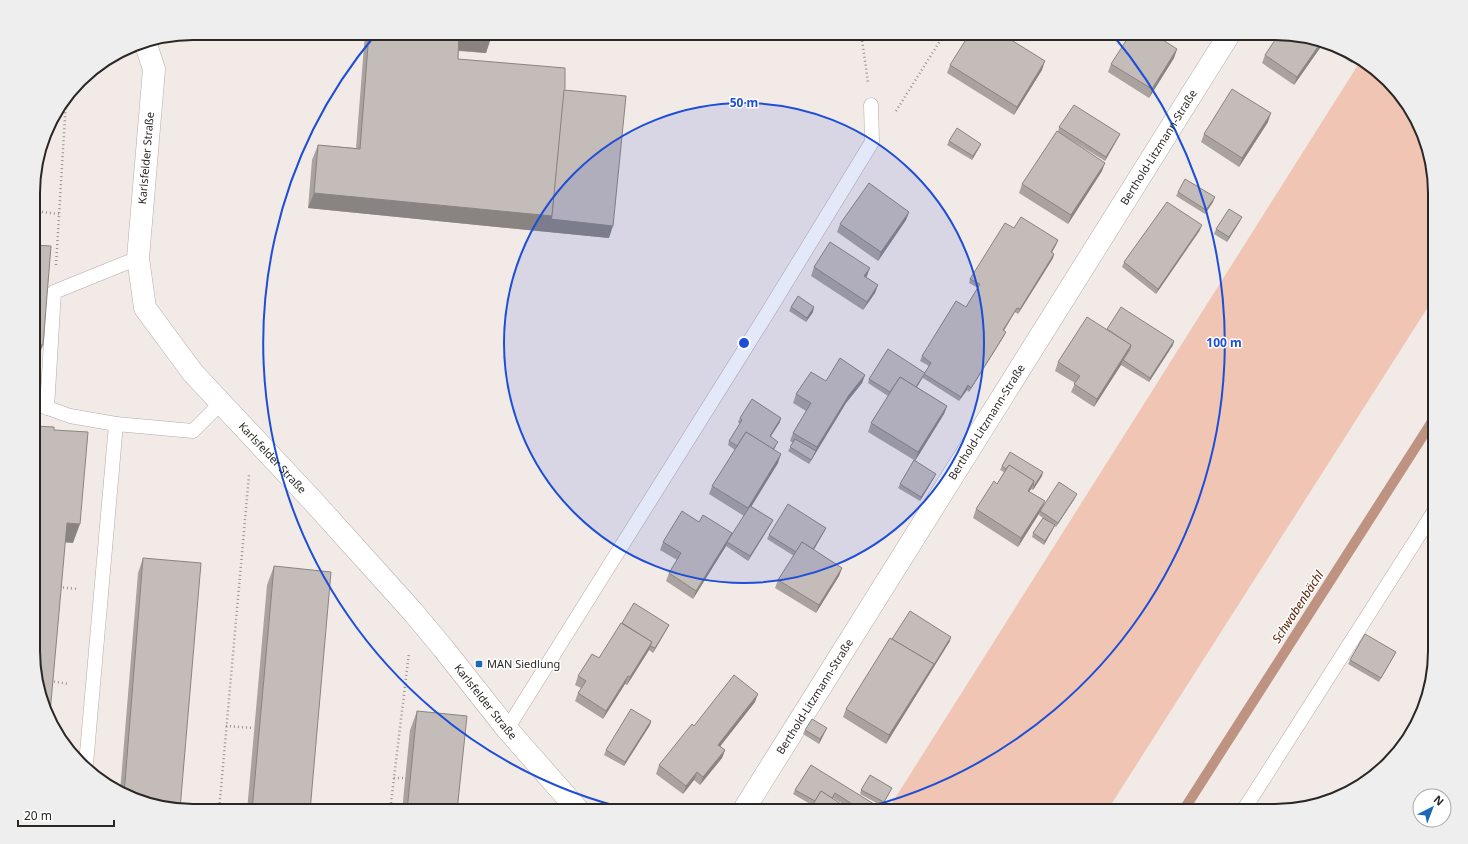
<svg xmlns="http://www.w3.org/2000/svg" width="1468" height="844" font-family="'Noto Sans',sans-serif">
<rect width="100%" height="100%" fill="#f2eae6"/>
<path fill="#f0c5b4" d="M1361,60L1408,104L1427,142L1435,182V296L1107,811H887Z"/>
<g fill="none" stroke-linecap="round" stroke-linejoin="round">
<path stroke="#bf9381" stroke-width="10" d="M1183,811L1435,417"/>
<defs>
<g id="lane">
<path d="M34,403L70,416L116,424L86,764"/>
<path d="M47,408L54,292L138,258"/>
<path d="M116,424L193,431L221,403"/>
<path d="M507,729L768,312L872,142L871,105"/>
<path d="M1243,811L1435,510"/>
</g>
<g id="street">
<path id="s1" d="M142,43L146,45L154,69L138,258L145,308L193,373L312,500L413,612L443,648L507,729L579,811"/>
<path id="s2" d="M743,811L1230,33"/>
</g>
</defs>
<use href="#lane" stroke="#b4aca9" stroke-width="15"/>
<use href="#street" stroke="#b4aca9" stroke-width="23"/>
<g stroke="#9a9491" stroke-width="2.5" stroke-dasharray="1 3" stroke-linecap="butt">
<path d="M861,33L868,82"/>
<path d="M896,111L945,33"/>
<path d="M34,211L59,214"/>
<path d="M56,265L66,100"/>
<path d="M59,587L77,589"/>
<path d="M50,681L69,684"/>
<path d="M226,726L254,728"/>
<path d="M394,778H405"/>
<path d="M219,811L249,475"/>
<path d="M390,811L409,653"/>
</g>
<use href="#lane" stroke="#fff" stroke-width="14"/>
<use href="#street" stroke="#fff" stroke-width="22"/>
</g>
<g fill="#a9a29f">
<path d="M365,33H492L486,53L458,51V59L564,90L609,238L308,208L312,160L318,145L356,148Z"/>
<path d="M1317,39L1322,41L1320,48L1294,85L1262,63L1265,55Z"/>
<path d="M1333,45L1355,54L1356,56L1352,63L1331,50Z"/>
<path d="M1177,49L1174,58L1149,98L1108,72L1111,64Z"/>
<path d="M950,65L1042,70L1014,115L947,73Z"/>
<path d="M1268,122L1239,167L1201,142L1204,134Z"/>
<path d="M1059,127L1120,134L1118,138L1105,161L1058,132Z"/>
<path d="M949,141L981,144L979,148L972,160L947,145Z"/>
<path d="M1102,171L1068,224L1019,193L1022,184Z"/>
<path d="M1178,192L1213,202L1205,214L1176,196Z"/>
<path d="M909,212L906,220L878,261L837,232L840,224Z"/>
<path d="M1242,217L1240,221L1227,242L1214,234L1216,229Z"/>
<path d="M1014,228L1058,240L1056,245L1052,252L1054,254L1053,258L1045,271L1018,314L1015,312L1004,331V336L969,392L967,390L959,401L923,378V377L917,387L947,406L944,414L915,461L934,478L920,501L898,488L900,484L914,460L868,432L871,423L888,396L868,383L869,379L924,374L929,366L920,361L922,356L966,307L978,288L969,283L970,279Z"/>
<path d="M1200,230L1156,294L1122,267L1124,262Z"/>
<path d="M814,267L867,276L866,277L878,285L875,293L863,310L811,276Z"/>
<path d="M791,307L813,312L806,322L789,311Z"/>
<path d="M1174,341L1173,345L1149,382L1121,365L1094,407L1071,392L1075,383L1055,371L1058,362Z"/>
<path d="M865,375L862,383L846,403L809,464L788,451L793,443L790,441L793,433L806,411L793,403L796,394L826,381Z"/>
<path d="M740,418L780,422L770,437L776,446L774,450L778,463L751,506L773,520L771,524L748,561L726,546L693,599L666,581L669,573L677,560L660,550L663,542L699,522L730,538L744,516L709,494L712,486L735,450L728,445L729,441L740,424L738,422Z"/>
<path d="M1002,466L1042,476L1033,490L1031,489L1029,492L1042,508L1075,498L1056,527L1055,526L1053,529L1044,545L1032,537L1033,533L1043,518L1039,515L1040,512L1018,547L973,518L976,509L997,484L1004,472L1000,470Z"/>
<path d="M826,528L824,532L814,550L842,568L839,576L816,613L775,588L778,580L794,556L767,539L769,535Z"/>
<path d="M143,558L152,806L120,792L138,573Z"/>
<path d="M274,566L310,811H247L267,585Z"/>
<path d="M622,623L669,625L667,629L653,653L649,650L627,685L625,684L603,719L575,701L578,693L581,688L575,685L578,676L599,658Z"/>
<path d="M892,639L950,641L886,744L843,717L846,709Z"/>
<path d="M1396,652L1394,656L1379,682L1348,664L1350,660Z"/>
<path d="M755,702L720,746L725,750L722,758L700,785L694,780L683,794L656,774L659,765L694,726Z"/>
<path d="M417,711L457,811H402L410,730Z"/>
<path d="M651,721L650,725L624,766L604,755L606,750Z"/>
<path d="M827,728L819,744L803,734L805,730Z"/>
<path d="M811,765L882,811H855L833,798L812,805L793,794L795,790Z"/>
<path d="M861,790L890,792L882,806L860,794Z"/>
</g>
<g fill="#898482">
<path d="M459,35L491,38L486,53L454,50Z"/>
<path d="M1322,41L1320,48L1294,85L1297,77Z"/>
<path d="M1177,49L1174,58L1149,98L1152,89Z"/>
<path d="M1355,54L1356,56L1352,63Z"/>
<path d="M1045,61L1042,70L1014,115L1017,107Z"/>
<path d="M1271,113L1268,122L1239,167L1242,158Z"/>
<path d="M1120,134L1118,138L1105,161L1106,157Z"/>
<path d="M43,143L47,144L40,163H37Z"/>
<path d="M981,144L979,148L972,160L973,156Z"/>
<path d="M1105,163L1102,171L1068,224L1071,215Z"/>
<path d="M314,193L552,216L613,226L609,238L308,208Z"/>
<path d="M1215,197L1213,202L1205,214L1206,210Z"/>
<path d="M909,212L906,220L878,261L881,252Z"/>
<path d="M1242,217L1240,221L1227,242L1229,237Z"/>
<path d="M1202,225L1200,230L1156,294L1158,289Z"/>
<path d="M1058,240L1056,245L1050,256L1051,252Z"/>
<path d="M1054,254L1053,258L1045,271L1018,314L1020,309Z"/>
<path d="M870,268L867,276L861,285L864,276Z"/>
<path d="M878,285L875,293L863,310L867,302Z"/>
<path d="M814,307L813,312L806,322L807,318Z"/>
<path d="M1017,308L1015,312L1001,334L1003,330Z"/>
<path d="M1006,332L1004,336L969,392L971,388Z"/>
<path d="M1174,341L1173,345L1149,382L1150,378Z"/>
<path d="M34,344L43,345L36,364H34Z"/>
<path d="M1131,345L1128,353L1123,360L1121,365L1094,407L1097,399Z"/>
<path d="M925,373L923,377L912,395L914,390Z"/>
<path d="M865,375L862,383L846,403L809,464L817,447L849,395Z"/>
<path d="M968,385L967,390L959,401L961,397Z"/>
<path d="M947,406L944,414L915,461L918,452Z"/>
<path d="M781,418L780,422L768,441L770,436Z"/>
<path d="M781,454L778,463L745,517L748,508Z"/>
<path d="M1043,472L1042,476L1033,490L1034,486Z"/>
<path d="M936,474L934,478L920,501L921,497Z"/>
<path d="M1034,481L1031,489L1025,499L1028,491Z"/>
<path d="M1077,494L1075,498L1056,527L1058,523Z"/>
<path d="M1045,501L1042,509L1018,547L1021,538Z"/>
<path d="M773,520L771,524L748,561L750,556Z"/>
<path d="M67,523L80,524L73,543L60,542Z"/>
<path d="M1055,525L1053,529L1044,545L1045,541Z"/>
<path d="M826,528L824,532L809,557L810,553Z"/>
<path d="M732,533L728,543L727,542L726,546L693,599L696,591Z"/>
<path d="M842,568L839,576L816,613L819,605Z"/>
<path d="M669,625L667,629L653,653L655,648Z"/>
<path d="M951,637L950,641L886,744L889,735Z"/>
<path d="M652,642L649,650L627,685L630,677Z"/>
<path d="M628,676L625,684L603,719L606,711Z"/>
<path d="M758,694L755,702L715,753L718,745Z"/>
<path d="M651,721L650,725L624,766L625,762Z"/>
<path d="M827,728L819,744L820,739Z"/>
<path d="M725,750L722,758L700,785L703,777Z"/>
<path d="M697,772L694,780L683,794L686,786Z"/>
</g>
<g fill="#c4bcb9" stroke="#898482">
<path d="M369,33H492L491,38L459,35L458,59L565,68V87L552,216L314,193L318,145L360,149Z"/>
<path d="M970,33H1000L1045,61L1017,107L950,65Z"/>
<path d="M1131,33H1152L1177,49L1152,89L1111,64Z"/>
<path d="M1279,34L1317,39L1322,41L1297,77L1265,55Z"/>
<path d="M1232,89L1271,113L1242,158L1204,134Z"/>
<path d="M564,90L626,96L613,226L551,219L552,216Z"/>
<path d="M1074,105L1120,134L1106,157L1059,127Z"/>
<path d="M49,123L47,144L43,143Z"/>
<path d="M957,128L981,144L973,156L949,141Z"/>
<path d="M1057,131L1105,163L1071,215L1022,184Z"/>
<path d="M1185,179L1215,197L1206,210L1178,192Z"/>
<path d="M869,183L909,212L881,252L840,224Z"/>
<path d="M1167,202L1202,225L1158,289L1124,262Z"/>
<path d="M1229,209L1242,217L1229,237L1216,229Z"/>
<path d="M1021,217L1058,240L1051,252L1054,254L1020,309L1017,308L1003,330L1006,332L971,388L968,385L961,397L924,374L931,363L922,356L956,301L966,307L980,284L970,279L1005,223L1014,228Z"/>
<path d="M830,242L870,268L864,276L878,285L867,302L814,267Z"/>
<path d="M34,245L51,246L43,345L34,344Z"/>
<path d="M798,296L814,307L807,318L791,307Z"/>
<path d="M1121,307L1174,341L1150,378L1123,360L1130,349L1131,345L1107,329Z"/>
<path d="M1087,317L1131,345L1097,399L1074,384L1080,376L1058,362Z"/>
<path d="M888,349L925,373L916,387L900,377L890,392L869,379Z"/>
<path d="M840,358L865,375L849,395L817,447L793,433L811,403L796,394L811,372L826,381Z"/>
<path d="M900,377L947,406L918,452L871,423Z"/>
<path d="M752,399L781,418L770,436L778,442L773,449L746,432L737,446L729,441L742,420L740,418Z"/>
<path d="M34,426L54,427V430L88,432L80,524L67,523L50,713L34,672Z"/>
<path d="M746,432L781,454L748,508L712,486Z"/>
<path d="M795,439L816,451L811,460L790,447Z"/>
<path d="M1010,452L1043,472L1034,486L1033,485L1034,481L1009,465L1006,469L1002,466Z"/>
<path d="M914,460L936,474L921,497L900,484Z"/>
<path d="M1009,465L1034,481L1028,491L1045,501L1021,538L976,509L994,481L997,484Z"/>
<path d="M1059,482L1077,494L1058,523L1040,511Z"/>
<path d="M788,504L826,528L813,549L802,542L796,552L769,535Z"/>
<path d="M750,506L773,520L750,556L727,542Z"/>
<path d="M682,511L699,522L703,515L732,533L696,591L669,573L681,553L663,542Z"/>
<path d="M1043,518L1055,525L1045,541L1033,533Z"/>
<path d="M802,542L842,568L819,605L778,580Z"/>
<path d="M143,558L201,563L180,809L152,806L124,794Z"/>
<path d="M274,566L331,572L310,811H252Z"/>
<path d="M634,603L669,625L655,648L650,646L652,642L622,623Z"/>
<path d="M910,611L951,637L932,668L934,664L892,639Z"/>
<path d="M621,623L652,642L630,677L628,676L606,711L578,693L586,681L578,676L592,654L599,658Z"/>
<path d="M1365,634L1396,652L1381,678L1350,660Z"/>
<path d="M890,638L934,664L889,735L846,709Z"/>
<path d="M734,675L758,694L718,745L725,750L703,777L697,772L686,786L659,765L692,724L694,726Z"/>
<path d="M631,709L651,721L625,762L606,750Z"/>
<path d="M417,711L467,716L457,811H407Z"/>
<path d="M812,719L827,728L820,739L805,730Z"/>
<path d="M811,765L882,809L881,811H863L835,793L832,798L821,791L815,801L795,790Z"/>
<path d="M870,775L892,788L884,802L861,790Z"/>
<path d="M821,791L852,811H809Z"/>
</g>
<circle cx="744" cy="343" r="240" fill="#1d4ed8" fill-opacity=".12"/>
<g fill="none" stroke="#1d4ed8" stroke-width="2">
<circle cx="744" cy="343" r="240"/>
<path d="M636 811A480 480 0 0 1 376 34M1112 34A480 480 0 0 1 852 811"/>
</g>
<rect fill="#1b69b8" stroke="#fff" stroke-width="1.5" x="475" y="660" width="8" height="8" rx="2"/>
<g text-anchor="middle" stroke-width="3" stroke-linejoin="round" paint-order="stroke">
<g font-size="11" fill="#2a2725" stroke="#fff">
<text dy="4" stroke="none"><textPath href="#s2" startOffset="783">Berthold-Litzmann-Straße</textPath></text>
<text transform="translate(146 158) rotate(-85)" y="4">Karlsfelder Straße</text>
<text dy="4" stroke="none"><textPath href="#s2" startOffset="459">Berthold-Litzmann-Straße</textPath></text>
<text dy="4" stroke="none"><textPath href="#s1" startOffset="467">Karlsfelder Straße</textPath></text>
<text dy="4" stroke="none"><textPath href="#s2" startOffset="135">Berthold-Litzmann-Straße</textPath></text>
<text dy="4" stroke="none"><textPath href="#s1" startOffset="791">Karlsfelder Straße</textPath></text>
</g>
<g font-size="11" fill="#2a2725" stroke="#fff" text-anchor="start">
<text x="487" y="668">MAN Siedlung</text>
</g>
<g font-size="12" font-style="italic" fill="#5a2206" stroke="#fff">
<text transform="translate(1298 607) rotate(-57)" y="4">Schwabenbächl</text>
</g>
</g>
<path d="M0 0H1468V844H0ZM193 40H1275A153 153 0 0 1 1428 193V651A153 153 0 0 1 1275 804H193A153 153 0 0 1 40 651V193A153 153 0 0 1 193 40Z" fill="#eee" fill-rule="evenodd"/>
<path fill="none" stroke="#2a2725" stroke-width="2" d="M193 40H1275A153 153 0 0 1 1428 193V651A153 153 0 0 1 1275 804H193A153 153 0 0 1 40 651V193A153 153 0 0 1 193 40Z"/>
<circle cx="744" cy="343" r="6" fill="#1d4ed8" stroke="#fff" stroke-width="2"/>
<g font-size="12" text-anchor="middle" font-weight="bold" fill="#1d4ed8" stroke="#fff" stroke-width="3" stroke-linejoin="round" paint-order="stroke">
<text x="744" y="107">50 m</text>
<text x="1224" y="347">100 m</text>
</g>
<g transform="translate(1432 808) rotate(42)"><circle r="19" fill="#ffffff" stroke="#aaa9a8"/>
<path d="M0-3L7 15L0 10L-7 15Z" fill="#1b69b8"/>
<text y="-6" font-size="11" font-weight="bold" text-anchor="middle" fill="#2a2725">N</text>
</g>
<path d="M18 820v6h96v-6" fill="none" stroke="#2a2725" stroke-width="2"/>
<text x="24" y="820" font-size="12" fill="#2a2725" stroke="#ffffff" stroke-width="3" paint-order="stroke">20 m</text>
</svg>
